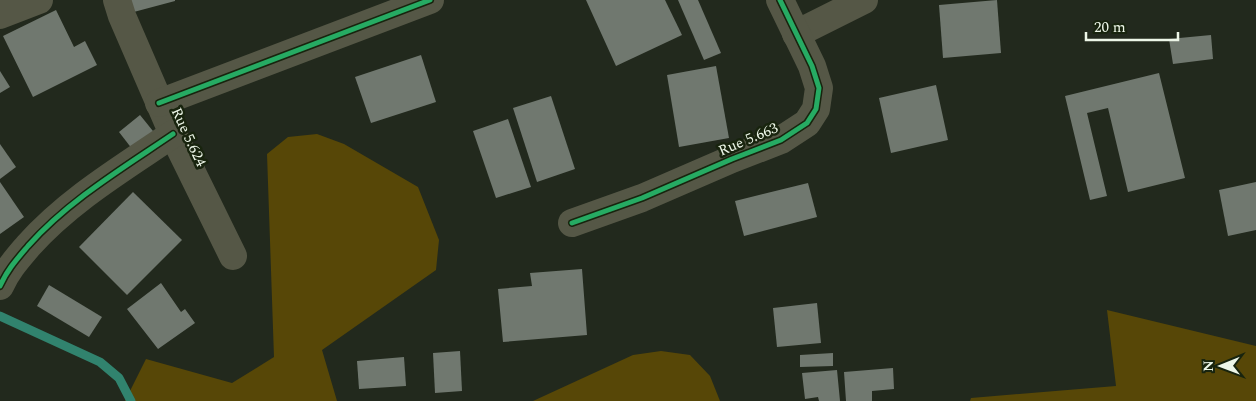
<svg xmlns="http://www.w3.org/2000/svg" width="1256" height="401" font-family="Spectral,serif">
<rect width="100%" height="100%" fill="#22291d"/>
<g fill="#574707">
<path d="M317,134L344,144L418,187L439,240L436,270L322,350L337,401H125L146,359L232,383L274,357L267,154L288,137Z"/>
<path d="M1107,310L1256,346V401H970L971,398L1116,386Z"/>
<path d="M661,351L690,355L710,376L720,401H533L633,355Z"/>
</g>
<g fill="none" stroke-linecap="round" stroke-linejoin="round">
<path stroke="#31836e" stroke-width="9" d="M0,316L100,362L119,378L131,401"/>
</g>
<g fill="#70786f">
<path d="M127,0H175V1L130,13Z"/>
<path d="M586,0H665L682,35L616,66Z"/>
<path d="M678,0H698L721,53L704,60Z"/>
<path d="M997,0L1001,53L943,58L939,5Z"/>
<path d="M56,10L74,47L85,41L97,65L33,97L3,36Z"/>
<path d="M1211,35L1213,59L1173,64L1169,39Z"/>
<path d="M421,55L436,102L371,123L355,77Z"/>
<path d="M716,66L729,138L679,147L667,75Z"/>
<path d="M0,71L10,87L0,93Z"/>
<path d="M1159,73L1185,178L1128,192L1108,108L1087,113L1107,196L1090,200L1065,96Z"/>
<path d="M936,85L948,140L891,153L879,98Z"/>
<path d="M551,96L575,169L537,182L513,108Z"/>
<path d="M140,115L157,136L136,154L119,132Z"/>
<path d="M508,119L531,187L496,198L473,131Z"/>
<path d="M0,144L16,167L0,179Z"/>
<path d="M0,182L24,217L0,234Z"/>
<path d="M1256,182V230L1228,236L1219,190Z"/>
<path d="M808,183L817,217L744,236L735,201Z"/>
<path d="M133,192L182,240L127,295L79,247Z"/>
<path d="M582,269L587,335L503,342L498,289L532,286L530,273Z"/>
<path d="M161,283L181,312L185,309L195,323L158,349L127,309Z"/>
<path d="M49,285L102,317L89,337L37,306Z"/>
<path d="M817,303L821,343L777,347L773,308Z"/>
<path d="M460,351L462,391L435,393L433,353Z"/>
<path d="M833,353V366L800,367V355Z"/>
<path d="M404,357L406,386L359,389L357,361Z"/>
<path d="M893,368L894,389L872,391V401H846L844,372Z"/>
<path d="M837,370L840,401H819L818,397L805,399L802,373Z"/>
</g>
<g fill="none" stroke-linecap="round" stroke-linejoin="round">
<g stroke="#555746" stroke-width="28">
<path d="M117,0L122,16L173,134L233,256"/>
<path d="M0,15L39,0"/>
<path d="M796,34L864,0"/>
<path d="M159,103L430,0"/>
<path d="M572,223L642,198L732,159L781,140L807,123L816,109L819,88L812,66L780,0"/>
<path d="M0,286C7,270 17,259 28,246C69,200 123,168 173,134"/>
</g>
<defs>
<g id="cycleway">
<path d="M159,103L430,0"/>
<path d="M572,223L642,198L732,159L781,140L807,123L816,109L819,88L812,66L780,0"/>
<path d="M0,286C7,270 17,259 28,246C69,200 123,168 173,134"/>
</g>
</defs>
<use href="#cycleway" stroke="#18240e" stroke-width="8"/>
<use href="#cycleway" stroke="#26ab63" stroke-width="5"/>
</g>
<g text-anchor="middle" stroke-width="5" stroke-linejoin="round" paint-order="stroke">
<g font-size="15" fill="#edf6e8" stroke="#18240e">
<text transform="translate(189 137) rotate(65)" y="5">Rue 5.624</text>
<text transform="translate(748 139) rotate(-23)" y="5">Rue 5.663</text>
</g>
</g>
<g transform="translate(1221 366) rotate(269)" stroke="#18240e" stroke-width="4" paint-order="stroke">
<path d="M0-4L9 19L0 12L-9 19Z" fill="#edf6e8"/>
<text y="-8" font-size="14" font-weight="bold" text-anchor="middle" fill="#edf6e8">N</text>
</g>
<path d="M1086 32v8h92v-8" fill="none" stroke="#edf6e8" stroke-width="2.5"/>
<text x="1094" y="32" font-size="15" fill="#edf6e8" stroke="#18240e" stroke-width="4" paint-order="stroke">20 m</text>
</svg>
